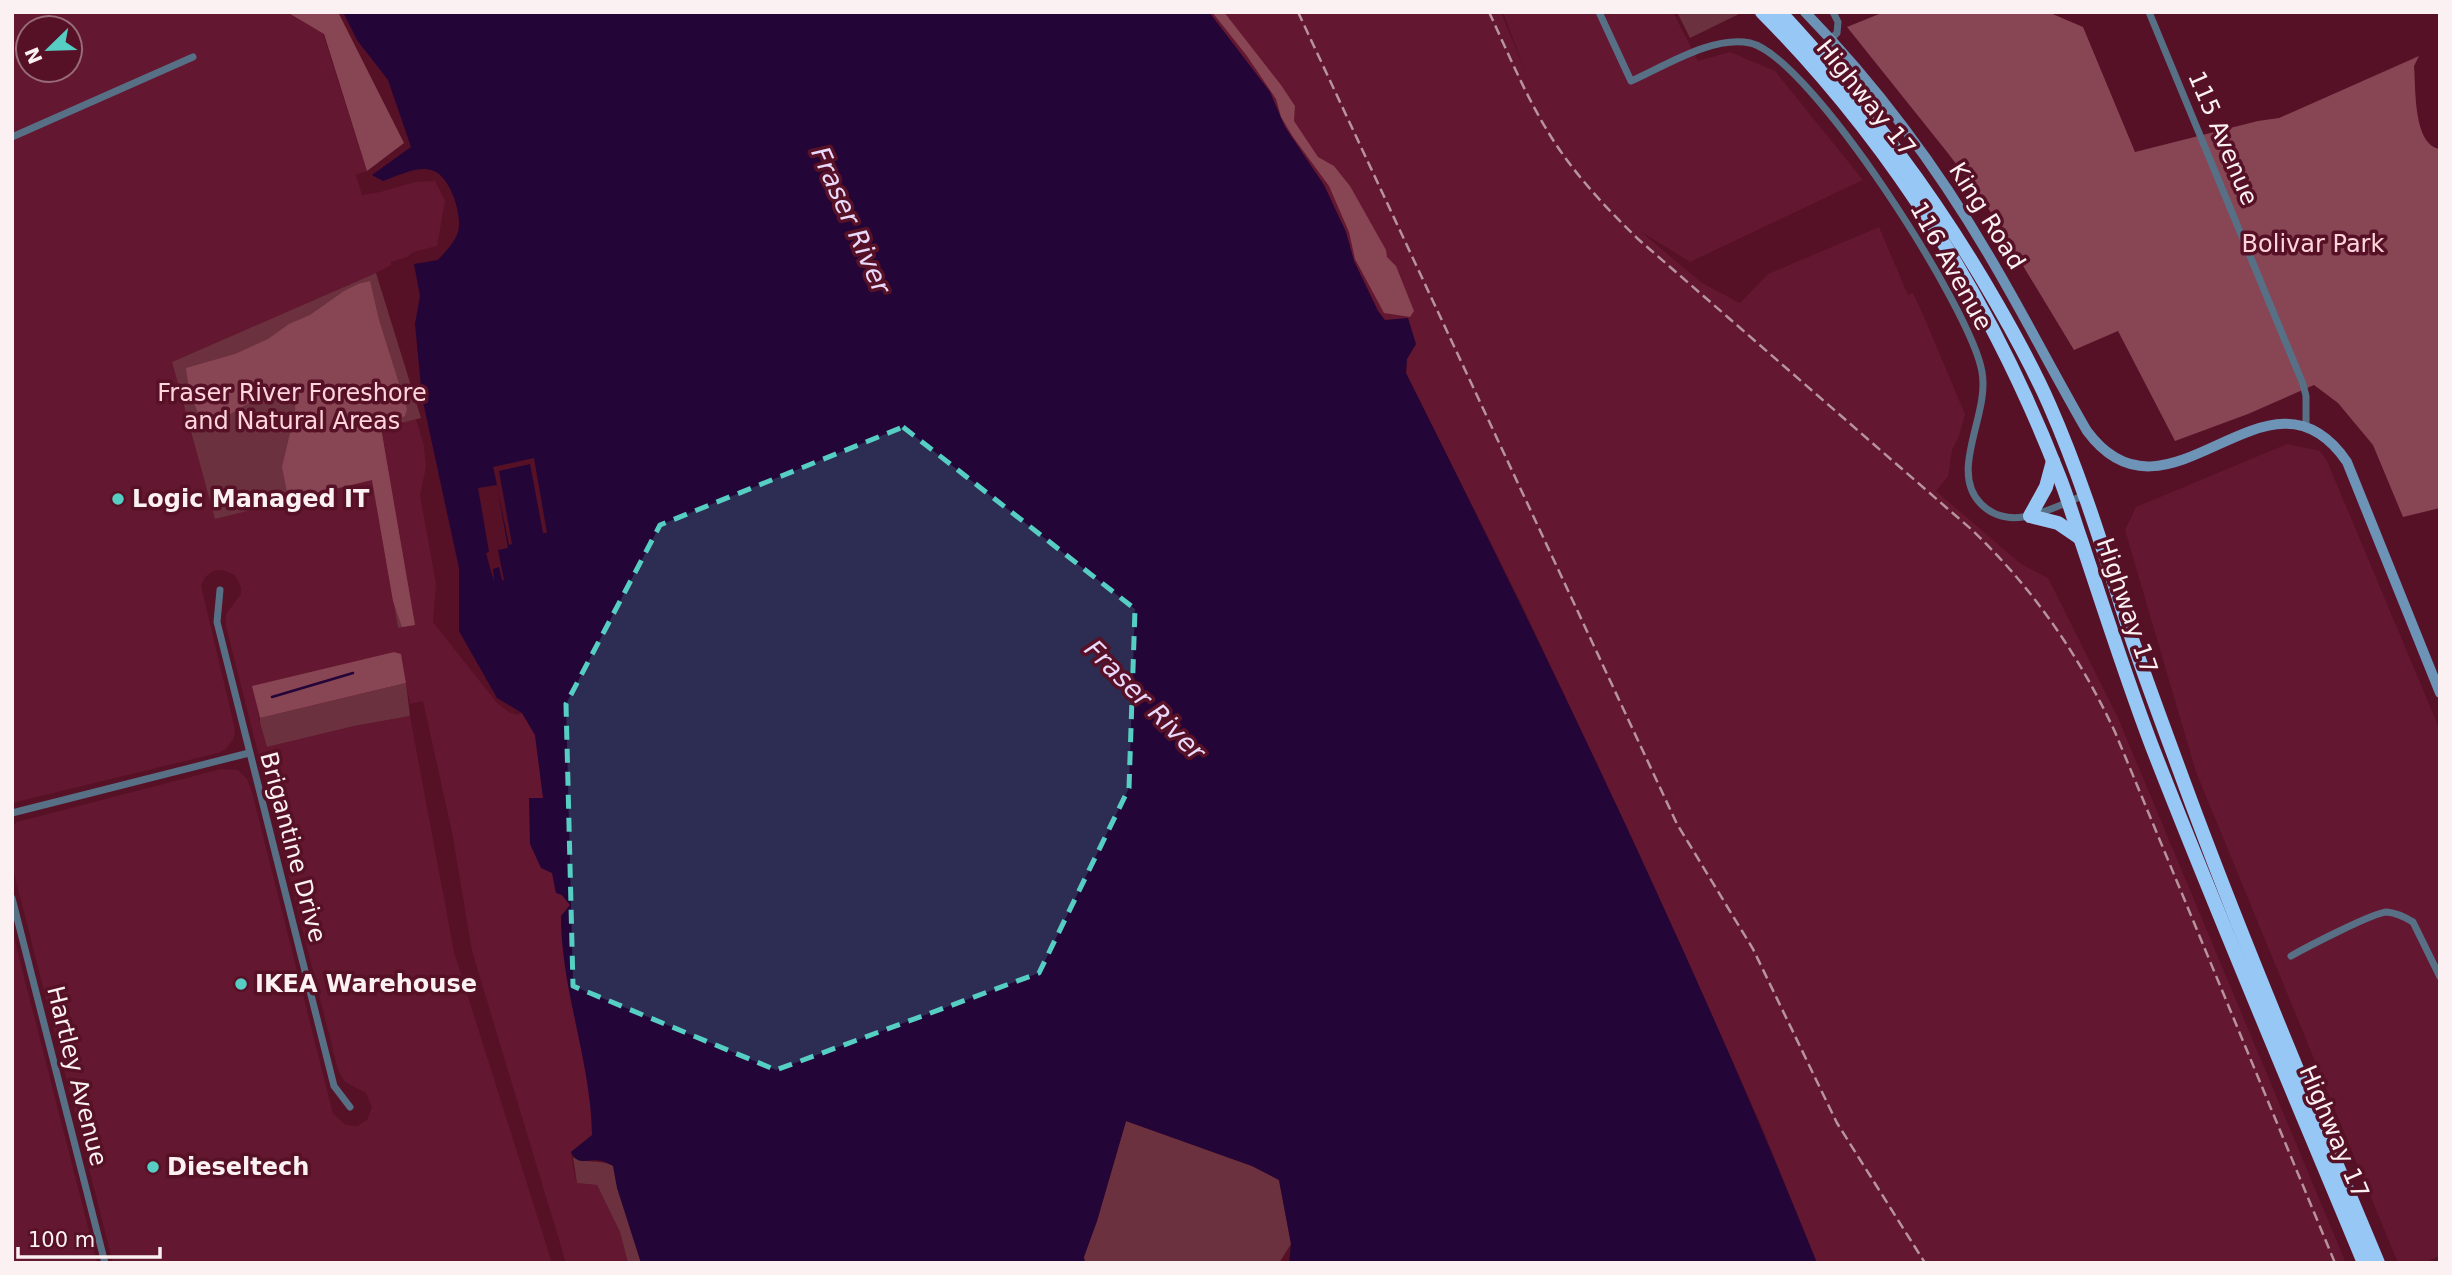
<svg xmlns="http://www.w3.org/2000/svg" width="2452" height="1275" font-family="'DejaVu Sans',sans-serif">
<rect width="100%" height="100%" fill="#561126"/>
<g fill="#641730" fill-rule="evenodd">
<path d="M12,12H316L367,171L356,175L362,195L380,192L415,182L435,181L445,201L437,246L413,252L407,257L391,262V265L376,273L172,362L215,518L372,479L398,628L415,625L381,428L416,419L424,446L426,467L420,495L436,584L433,622L497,703L509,712L517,715L522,713L535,735L544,798L529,799L552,873L562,895L570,905L592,1107V1135L571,1152L574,1172L577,1183L597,1185L620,1232L628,1263H566L472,951L452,832L423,701L410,704L401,654L394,652L253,686L260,723L267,747L354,726L410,716L454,952L552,1263H113L12,865V827L17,822L221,769L238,770L247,779L252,792L333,1114L346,1125L357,1126L367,1120L372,1107L366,1093L345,1082L338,1070L226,626V614L241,594V587L235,575L223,570L213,571L205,577L201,586L235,729L234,738L226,749L218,753L12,803ZM28,28H70V70H28Z"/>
<path d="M1209,12H1501L1525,71L1503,12H1594L1595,14L1600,12H1673L1698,61L1730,52L1775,71L1863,180L1690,262L1640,231L1702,283L1740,303L1768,274L1879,227L1908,295L1913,293L1924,317L1965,414L1959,436L1952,450L1948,477L1936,491L2021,564L2048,578L2118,718L2346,1263H1817L1762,1127L1637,849L1520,601L1406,373L1407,359L1416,344L1384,320L1378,311L1354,261L1346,232L1324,185L1285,127L1270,92Z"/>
<path d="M2287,444L2320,451L2327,461L2440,730V1256L2423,1263H2398L2196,772L2125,530L2136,507Z"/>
<path d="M12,930L86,1219L97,1263H12Z"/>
</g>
<g fill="#6c313e">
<path d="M1677,12H1738L1739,14L1690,38Z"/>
<path d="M376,273L421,418L381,428L415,625L398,628L372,480L215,519L172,362Z"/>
<path d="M406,683L410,716L354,726L267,747L260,723V718Z"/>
<path d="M605,1112L648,1263H628L620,1232L597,1185L577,1183L573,1157C585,1164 598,1159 611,1165Z"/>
<path d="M1126,1121L1252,1166L1279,1180L1291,1244L1279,1263H1085L1083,1257L1097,1221Z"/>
</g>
<g fill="#884554">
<path d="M287,12H338L404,143L367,171L324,34Z"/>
<path d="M1212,12H1224L1281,85L1295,106L1294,121L1318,157L1334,166L1350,186L1386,250L1387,257L1396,266L1414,311L1410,317L1384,313L1355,259L1349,232L1329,186L1293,137L1281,117L1276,99L1247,56Z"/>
<path d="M1884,12H2048L2083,27L2135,152L2258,121L2279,118L2419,56L2414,66C2416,88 2413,145 2440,149V508L2403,517L2373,445L2338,403L2314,385L2248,414L2175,441L2118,331L2074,350L1982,198L1947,152L1847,27Z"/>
<path d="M370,281L379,320L407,409L405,416L381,428L415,625L402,627L393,601L372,480L296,498L287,492L282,467L295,412L296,383L281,384L227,416L202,424L189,389L186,368L235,354L268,339L289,324L310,315L344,291L358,284Z"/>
<path d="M394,652L401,654L406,683L260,718L252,686Z"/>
</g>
<path fill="#230537" d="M343,12H1209L1270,92L1285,127L1324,185L1346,232L1354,261L1378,311L1385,320L1408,318L1416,344L1407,359L1406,373C1552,665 1695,960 1817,1263H1289L1291,1244L1279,1180L1252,1166L1126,1121L1097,1221L1084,1257L1085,1263H641L617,1188L613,1166C610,1164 606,1162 602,1161C590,1158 577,1167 571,1152L592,1135C591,1061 561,990 561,916L570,905L562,895L556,893L552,873L541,868L530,844L529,798H543L535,735L522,713L497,698L459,631V568L422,397L415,324L420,296L414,264L438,260C445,252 455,242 458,232C463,216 450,174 431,170C416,166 398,176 383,181L372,175L411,147L388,80L357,40Z"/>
<path fill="#561126" d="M534,458L547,533H543L530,464L499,471L512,544L509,545L498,491L508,548L498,550L504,580H502L499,567L493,569L494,582L486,553L489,552L478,488L497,485L493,467Z"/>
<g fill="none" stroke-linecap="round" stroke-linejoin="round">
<path stroke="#230537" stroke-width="2.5" d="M272,697L353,673"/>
<g stroke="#587086" stroke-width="7">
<path d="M1599,12L1631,81C1665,66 1713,35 1750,43C1810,56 1972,310 1982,372C1990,415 1948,471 1981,504C2011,534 2053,507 2085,495"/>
<path d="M2149,12L2303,384L2306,396V427"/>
<path d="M1831,39L1837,33L1838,22L1833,12"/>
<path d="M12,137L193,57"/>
<path d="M220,590L217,622L334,1086L350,1107"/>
<path d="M12,813L249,753"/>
<path d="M12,898L105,1263"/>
<path d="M2291,956C2305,948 2374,912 2387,912C2397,913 2405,917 2413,922L2440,977"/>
</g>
<path stroke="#6d93b7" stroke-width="10" d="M1805,12C1877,86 1939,170 1991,259C2024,315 2054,374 2087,431C2169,542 2268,346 2347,462L2440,693"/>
<g stroke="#97c7f4" stroke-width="14">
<path d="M1762,12C1893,144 1992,303 2059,476C2068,498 2074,521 2082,543C2105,612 2127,681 2153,749C2220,921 2293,1092 2364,1263"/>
<path d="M1780,12C1866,105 1934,194 1997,304C2016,337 2034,370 2049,404C2083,481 2107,562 2133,642C2150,691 2168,739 2186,788C2245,948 2312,1105 2378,1263"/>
<path d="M2053,461L2046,487L2030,516L2058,523L2080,538"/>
</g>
<g stroke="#b6939d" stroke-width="2.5" stroke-dasharray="10 5" stroke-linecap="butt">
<path d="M1298,12L1677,824L1753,949L1837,1123L1925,1263"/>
<path d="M1489,12C1510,57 1529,104 1557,146C1580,180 1608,210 1638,239L1971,529C2033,588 2079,655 2115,732L2335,1263"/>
</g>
</g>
<path fill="#56cec3" fill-opacity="0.2" stroke="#56cec3" stroke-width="5" stroke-dasharray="14 9" stroke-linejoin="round" d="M903,427L1135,609L1129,788L1039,973L776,1070L573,986L566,704L660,525Z"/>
<g fill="#56cec3" stroke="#561126" stroke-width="2.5">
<circle cx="118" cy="499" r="7"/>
<circle cx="241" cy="984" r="7"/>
<circle cx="153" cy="1167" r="7"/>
</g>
<g text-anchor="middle" stroke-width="7" stroke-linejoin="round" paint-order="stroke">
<g font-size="24" fill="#fbf1f3" stroke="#561126">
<text transform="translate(1866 98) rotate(51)" y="8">Highway 17</text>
<text transform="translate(2223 138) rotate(67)" y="8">115 Avenue</text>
<text transform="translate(1987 216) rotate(58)" y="8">King Road</text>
<text transform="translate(1951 266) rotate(61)" y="8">116 Avenue</text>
<text transform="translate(2127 606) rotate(71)" y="8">Highway 17</text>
<text transform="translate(293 847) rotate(75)" y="8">Brigantine Drive</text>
<text transform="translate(77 1076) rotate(76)" y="8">Hartley Avenue</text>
<text transform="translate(2334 1132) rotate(67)" y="8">Highway 17</text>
</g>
<g font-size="24" fill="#ffd4db" stroke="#561126">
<text x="2313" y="252">Bolivar Park</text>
<text x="292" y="401">Fraser River Foreshore<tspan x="292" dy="28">and Natural Areas</tspan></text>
</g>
<g font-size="24" font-weight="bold" fill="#fbf1f3" stroke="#561126" text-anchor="start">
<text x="132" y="507">Logic Managed IT</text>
<text x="255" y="992">IKEA Warehouse</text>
<text x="167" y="1175">Dieseltech</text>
</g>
<g font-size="26" font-style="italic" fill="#e9d9fb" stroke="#561126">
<text transform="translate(851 220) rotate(66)" y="9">Fraser River</text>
<text transform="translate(1145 700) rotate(45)" y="9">Fraser River</text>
</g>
</g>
<rect width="2452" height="1275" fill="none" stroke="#fbf1f3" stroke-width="28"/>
<g transform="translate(49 49) rotate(247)"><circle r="33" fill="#561126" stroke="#986b78" stroke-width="2"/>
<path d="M0-5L12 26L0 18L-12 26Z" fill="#56cec3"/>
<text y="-10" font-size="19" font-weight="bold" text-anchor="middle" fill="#fbf1f3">N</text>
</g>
<path d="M18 1247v10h142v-10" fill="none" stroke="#fbf1f3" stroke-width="3.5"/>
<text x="28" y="1247" font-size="21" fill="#fbf1f3" stroke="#561126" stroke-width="5" paint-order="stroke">100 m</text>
</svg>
